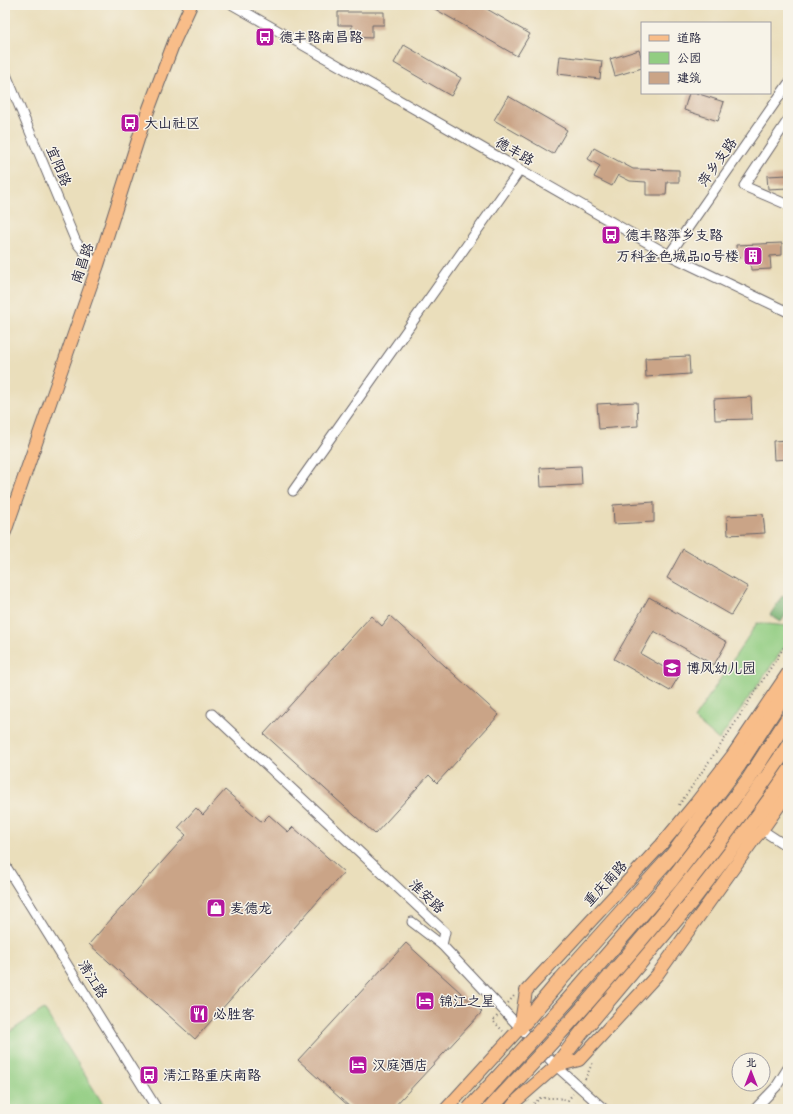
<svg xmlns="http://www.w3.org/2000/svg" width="793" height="1114" font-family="Dekko,'LXGW WenKai TC',sans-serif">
<rect width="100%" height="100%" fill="#f7f3e8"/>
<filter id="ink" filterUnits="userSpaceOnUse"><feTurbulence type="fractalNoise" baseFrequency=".025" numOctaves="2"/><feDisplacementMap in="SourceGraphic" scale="8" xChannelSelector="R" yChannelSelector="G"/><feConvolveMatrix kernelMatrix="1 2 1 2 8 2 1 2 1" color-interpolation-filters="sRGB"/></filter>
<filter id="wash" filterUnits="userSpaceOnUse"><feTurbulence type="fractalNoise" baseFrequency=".012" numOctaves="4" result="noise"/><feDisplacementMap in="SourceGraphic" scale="16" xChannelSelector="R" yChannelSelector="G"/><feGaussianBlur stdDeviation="0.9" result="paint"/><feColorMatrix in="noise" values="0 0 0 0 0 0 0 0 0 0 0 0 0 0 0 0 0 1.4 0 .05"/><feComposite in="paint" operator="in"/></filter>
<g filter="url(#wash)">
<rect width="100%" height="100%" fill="#eadebb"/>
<g fill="#92cd82" stroke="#5a785e">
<path d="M757,623L788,626V642L719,740L694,719Z"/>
<path d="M44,1009L106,1109H5V1035Z"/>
</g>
<path fill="#75b070" stroke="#4c6956" d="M782,596L788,599V611L781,622L770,615Z"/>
<g id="blocks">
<g fill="#caa487">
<path d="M428,5H480L530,34L517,56Z"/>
<path d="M338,12H384V25H372V38L351,37L352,25H338Z"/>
<path d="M404,45L461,78L451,96L394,63Z"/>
<path d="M639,50L642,59V68L615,76L610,59Z"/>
<path d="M560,56L602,61L600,79L558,74Z"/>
<path d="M689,93H696L724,102L718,121L684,110Z"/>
<path d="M508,96L567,130L553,154L494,120Z"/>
<path d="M594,148L633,169L679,170V182H667L666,195H646V182L630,181L618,175L612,186L594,177L600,166L588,159Z"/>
<path d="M788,175V188L768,189L767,176Z"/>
<path d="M782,243V255L770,256L771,269L751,270L750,257L737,258L736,245Z"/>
<path d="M689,356L690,374L646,377L645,358Z"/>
<path d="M751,397L752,419L715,420L714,399Z"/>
<path d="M637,402L638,426L599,429L597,404Z"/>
<path d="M788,440V459L774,460L773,441Z"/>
<path d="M581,466L582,485L541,487L540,468Z"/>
<path d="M654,502V522L614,524L613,505Z"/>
<path d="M763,514L765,533L728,535L727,516Z"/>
<path d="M683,549L748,587L731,615L667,578Z"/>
<path d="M649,597L727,642L714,665L654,631L641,654L679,676L670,691L614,659Z"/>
<path d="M371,616L382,626L390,616L499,715L437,783L429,775L375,834L264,734Z"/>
<path d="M225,790L262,822L269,815L288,832L293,827L344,872L195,1039L89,944L186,835L178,828L196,808L203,815Z"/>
<path d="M406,943L482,1012L392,1109H352L298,1060Z"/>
</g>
</g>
</g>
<g filter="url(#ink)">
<use href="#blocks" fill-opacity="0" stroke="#686468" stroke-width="1"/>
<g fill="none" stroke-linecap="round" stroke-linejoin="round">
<defs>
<g id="minor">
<path d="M233,5L268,25L669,255L788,312"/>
<path d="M5,72L76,242L86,254L98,265"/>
<path d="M788,120L744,186L788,205"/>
<path d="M669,255L788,84"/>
<path d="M293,491L520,170"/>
<path d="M212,714L445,932L442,945L556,1066L604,1109"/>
<path d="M762,830L788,847"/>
<path d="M5,865L157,1109"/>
<path d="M412,922L442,945"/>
<path d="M755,1109L776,1087L788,1068"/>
</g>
<g id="major">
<path d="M5,532L98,265L142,127L174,42L191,5"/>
<path d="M446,1109L520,1028L526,991L661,845L695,804L732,756L788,673"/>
<path d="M510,1109L516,1101L556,1066L579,1060L657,975L755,838L762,830L788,793"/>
</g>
<g id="highway">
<path d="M520,1028L562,978L673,854L739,765L788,689"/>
<path d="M556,1066L582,1032L691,902L769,800L788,772"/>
</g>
</defs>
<use href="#minor" stroke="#686468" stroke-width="11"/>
<use href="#major" stroke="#686468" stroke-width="14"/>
<use href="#highway" stroke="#686468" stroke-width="16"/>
<g stroke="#686468" stroke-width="2" stroke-dasharray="1 3" stroke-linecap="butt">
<path d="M679,805L724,740L788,641"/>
<path d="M611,881L622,870"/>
<path d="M508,1003L514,996"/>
<path d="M497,1016L493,1021L503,1031"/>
<path d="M585,1079L593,1062"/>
<path d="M528,1109L540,1098H557L568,1100L573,1094"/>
</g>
<use href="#minor" stroke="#fff" stroke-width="9"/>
<use href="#major" stroke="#f8bd89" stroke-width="12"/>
<use href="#highway" stroke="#f8bd89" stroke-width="14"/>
<defs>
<g id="highway-bridge">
<path d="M469,1109L568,1000L670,882L748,780L788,718"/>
<path d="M490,1109C520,1076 551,1044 580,1011C654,926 726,840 788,746"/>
</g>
</defs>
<use href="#highway-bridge" stroke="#686468" stroke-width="16" stroke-linecap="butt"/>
<use href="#highway-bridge" stroke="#f8bd89" stroke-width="14"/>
</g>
</g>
<defs>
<symbol id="bus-square" viewBox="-11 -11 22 22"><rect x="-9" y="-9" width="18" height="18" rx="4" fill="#b5179e" stroke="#f7f3e8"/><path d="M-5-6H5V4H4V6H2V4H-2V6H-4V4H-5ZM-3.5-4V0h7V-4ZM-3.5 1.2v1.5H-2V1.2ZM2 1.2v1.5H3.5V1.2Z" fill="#fff"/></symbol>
<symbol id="building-square" viewBox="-11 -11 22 22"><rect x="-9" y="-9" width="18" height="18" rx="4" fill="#b5179e" stroke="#f7f3e8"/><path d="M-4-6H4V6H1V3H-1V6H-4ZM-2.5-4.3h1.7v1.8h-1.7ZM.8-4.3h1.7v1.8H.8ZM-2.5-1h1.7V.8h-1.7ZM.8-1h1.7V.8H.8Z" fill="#fff"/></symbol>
<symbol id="school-square" viewBox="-11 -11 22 22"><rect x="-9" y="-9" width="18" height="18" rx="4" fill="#b5179e" stroke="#f7f3e8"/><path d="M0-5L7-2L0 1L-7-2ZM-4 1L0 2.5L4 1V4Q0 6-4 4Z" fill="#fff"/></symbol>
<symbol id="shop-square" viewBox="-11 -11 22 22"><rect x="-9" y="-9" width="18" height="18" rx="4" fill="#b5179e" stroke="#f7f3e8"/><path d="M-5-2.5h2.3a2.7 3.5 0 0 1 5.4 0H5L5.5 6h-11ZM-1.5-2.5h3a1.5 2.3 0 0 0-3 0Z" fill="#fff"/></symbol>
<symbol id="hotel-square" viewBox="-11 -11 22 22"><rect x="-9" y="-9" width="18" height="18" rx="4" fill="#b5179e" stroke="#f7f3e8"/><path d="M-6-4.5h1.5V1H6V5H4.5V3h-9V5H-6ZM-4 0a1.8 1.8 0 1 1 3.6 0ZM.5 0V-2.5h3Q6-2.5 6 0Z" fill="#fff"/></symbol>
<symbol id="restaurant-square" viewBox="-11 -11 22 22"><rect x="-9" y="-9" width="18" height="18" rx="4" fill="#b5179e" stroke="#f7f3e8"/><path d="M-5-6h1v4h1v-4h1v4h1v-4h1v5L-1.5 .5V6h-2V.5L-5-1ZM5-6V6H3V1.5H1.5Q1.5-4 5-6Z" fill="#fff"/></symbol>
</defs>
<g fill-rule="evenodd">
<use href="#bus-square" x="254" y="26" width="22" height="22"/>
<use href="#bus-square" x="119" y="112" width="22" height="22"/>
<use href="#bus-square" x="600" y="224" width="22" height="22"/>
<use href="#building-square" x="742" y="245" width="22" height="22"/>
<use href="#school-square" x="661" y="657" width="22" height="22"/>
<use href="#shop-square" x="205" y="897" width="22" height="22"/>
<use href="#hotel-square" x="414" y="990" width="22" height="22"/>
<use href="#restaurant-square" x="188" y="1003" width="22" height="22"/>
<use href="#hotel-square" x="347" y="1054" width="22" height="22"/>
<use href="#bus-square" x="138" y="1064" width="22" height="22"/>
</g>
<g text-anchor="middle" stroke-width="3" stroke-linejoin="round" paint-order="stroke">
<g font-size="14" fill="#22223b" stroke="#f7f3e8" text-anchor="start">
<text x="279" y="42">德丰路南昌路</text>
<text x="144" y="128">大山社区</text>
<text x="625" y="240">德丰路萍乡支路</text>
<text x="739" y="261" text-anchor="end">万科金色城品10号楼</text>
<text x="686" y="673">博风幼儿园</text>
<text x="230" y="913">麦德龙</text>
<text x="439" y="1006">锦江之星</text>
<text x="213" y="1019">必胜客</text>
<text x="372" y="1070">汉庭酒店</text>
<text x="163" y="1080">清江路重庆南路</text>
</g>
<g font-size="14" fill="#22223b" stroke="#f7f3e8">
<text transform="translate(515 151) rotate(30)" y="5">德丰路</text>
<text transform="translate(717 162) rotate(-55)" y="5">萍乡支路</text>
<text transform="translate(59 166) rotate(67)" y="5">宜阳路</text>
<text transform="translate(82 263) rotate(-71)" y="5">南昌路</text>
<text transform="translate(605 883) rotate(-47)" y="5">重庆南路</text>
<text transform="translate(427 896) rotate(43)" y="5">淮安路</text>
<text transform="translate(93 979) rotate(58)" y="5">清江路</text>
</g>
</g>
<rect width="793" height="1114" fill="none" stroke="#f7f3e8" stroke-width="20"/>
<rect x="641" y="22" width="130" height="72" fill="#f7f3e8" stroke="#a29fa3"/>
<rect x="649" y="35" width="20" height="6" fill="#f8bd89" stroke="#a29fa3"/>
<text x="677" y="42" font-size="12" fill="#22223b">道路</text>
<rect x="649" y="52" width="20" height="12" fill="#92cd82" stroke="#a29fa3"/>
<text x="677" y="62" font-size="12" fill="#22223b">公园</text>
<rect x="649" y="72" width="20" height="12" fill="#caa487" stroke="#a29fa3"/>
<text x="677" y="82" font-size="12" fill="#22223b">建筑</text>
<g transform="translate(751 1072)"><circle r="19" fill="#f7f3e8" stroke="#a29fa3"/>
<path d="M0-3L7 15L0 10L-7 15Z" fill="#b5179e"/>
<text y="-6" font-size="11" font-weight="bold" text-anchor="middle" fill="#22223b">北</text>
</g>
</svg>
